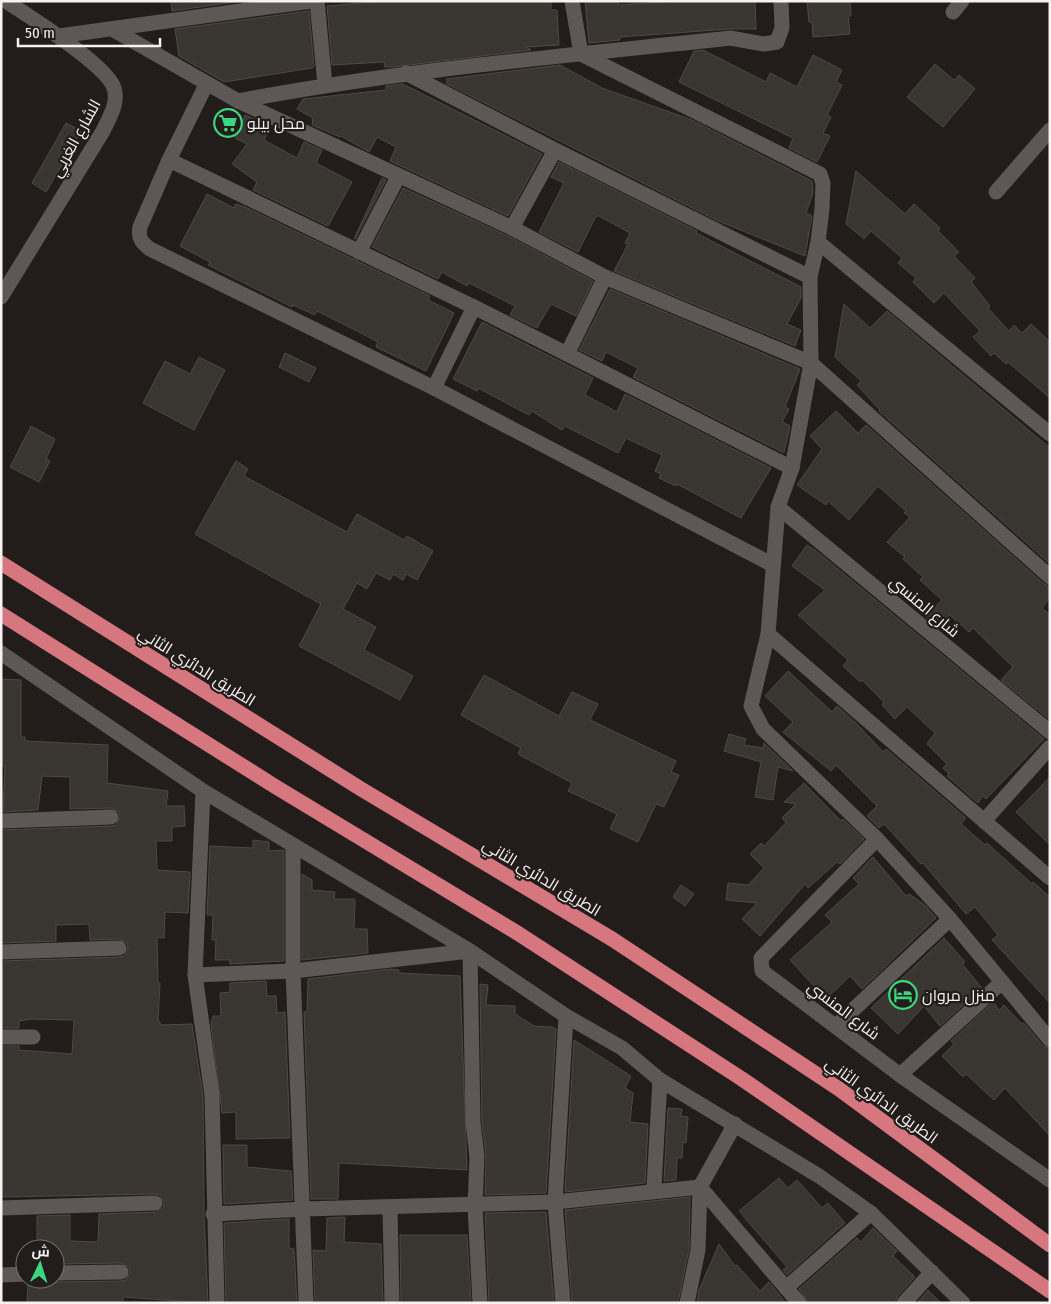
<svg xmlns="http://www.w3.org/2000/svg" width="1051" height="1304" font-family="'Fira Sans Condensed',Cairo,sans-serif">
<rect width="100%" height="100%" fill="#221d1b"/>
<g fill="#393531" stroke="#4d4945">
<path d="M171,1H242L172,11Z"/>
<path d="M384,1H551V10H557L559,45L526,47L531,50L393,67H385L384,62L332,65L327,6Z"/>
<path d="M585,1H618V5L678,1H755L756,29H729L620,37V40L589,43Z"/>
<path d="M807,1H850L851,16H848L850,34L813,37L812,22H809Z"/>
<path d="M309,11L314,66L312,68L224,82L179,56L175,29Z"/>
<path d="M703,50L766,82L770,73L797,87L813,55L842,70L836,82L842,85L827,115L831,117L823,133L830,136L817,162L789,148L793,138L679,82L694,51Z"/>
<path d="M935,64L954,80L959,75L975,89L943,127L907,97Z"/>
<path d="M560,65L602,88L692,120L812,181L813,193L806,213L812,216L805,256L718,221L447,84L446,79Z"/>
<path d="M403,84L542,154L508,216L390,161L396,147L377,137L369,152L341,136L340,137L312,125L313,118L297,109L303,99L386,90V86Z"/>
<path d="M245,115L270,126L264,140L297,158L304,142L322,150L316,163L352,182L328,226L253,190L257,182L232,164L247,144L235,138Z"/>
<path d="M66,123L81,131L46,192L32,183Z"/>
<path d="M559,162L697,231L696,233L801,287V298L787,324L801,330L795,346L614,271L628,244L625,243L630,233L599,216H596L578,252L539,232L564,183L551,177Z"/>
<path d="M856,171L905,214L914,204L940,228L938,231L959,252L954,256L975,278L971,282L990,306L988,308L1009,331L1014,325L1022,333L1031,324L1050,342V398L1008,362L1006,364L994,353L991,356L973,337L980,331L944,293L934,303L913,282L916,278L898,263L902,258L871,231L864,239L846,224Z"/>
<path d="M382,178L386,180L355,239H354Z"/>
<path d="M403,188L508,236L593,281L576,316L551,304L537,328L510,315L515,306L469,283L467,286L442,272L438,279L372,247Z"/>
<path d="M207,194L234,208L236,204L245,207L430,296L428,300L454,313L426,371L376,347L378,342L363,334L317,311L315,315L293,305L292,307L208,265L210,262L180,246Z"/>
<path d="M610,289L800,369L785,407L789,409L782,422L790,426L784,453L633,377L638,368L606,352L602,361L579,350Z"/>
<path d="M844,304L870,328L887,311L1050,448V564L879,411L880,410L857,385L861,381L835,357Z"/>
<path d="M482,322L593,378L585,395L617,412L625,394L771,468L741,518L677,484L676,486L659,478L661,474L655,471L662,455L626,438L618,453L565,426L562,430L532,411L529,415L478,388L477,391L453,379Z"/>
<path d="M285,353L316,368L309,382L279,367Z"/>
<path d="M199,357L225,370L194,430L143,403L165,361L190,374Z"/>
<path d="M836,411L858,433L866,425L1044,584L1050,586V598L1042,608L1050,615V720L1001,680L1013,667L973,628L969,632L950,615L937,626L925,616L942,600L920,580L923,577L903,559L905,557L887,542L910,517L904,513L906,511L878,486L849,520L828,501L826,505L797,485L822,449L810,436Z"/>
<path d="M31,426L55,439L46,459L50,461L39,482L10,467Z"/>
<path d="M236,461L248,469L244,476L347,532L357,514L404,540L407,536L433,551L417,580L406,574L403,580L393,574L390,580L376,573L367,589L357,583L343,609L376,627L364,650L413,676L400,700L299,646L321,604L195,534Z"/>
<path d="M807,545L815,550L1044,739L986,799L983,796L978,803L947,776L949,774L943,768L947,764L927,744L935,733L907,707L895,719L882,705L884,702L862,680L860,682L843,666L848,660L798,615L825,590L792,566Z"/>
<path d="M788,671L832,712L837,706L857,724L883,752L886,749L966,818L961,824L985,845L987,843L1032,884L1033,882L1050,897V1003L992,940L998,935L975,907L966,914L923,863L921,864L884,824L879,828L867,816L877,806L836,765L831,771L783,732L793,722L765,696Z"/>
<path d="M484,675L559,716L572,692L598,704L590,720L676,761L671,772L679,775L664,807L656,804L638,842L610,829L617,814L568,791L572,783L518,754L521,748L461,715Z"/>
<path d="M1,679L21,680V737H25V741L108,745L107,783L168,791L166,806H184L185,826L172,827V841H156L157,870L190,872L188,913L165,912L164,938L157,937L158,983H160L158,1021L160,1022V1025L192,1024L203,1096L204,1214L208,1303L123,1297V1303H27L28,1283L32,1280L55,1282L121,1281L126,1280L130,1272L129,1267L121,1263L55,1264V1249H37V1216L70,1215V1241L98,1242L99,1214L156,1212L163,1208L164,1202L160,1195L155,1194L1,1197V1046H19V1050L72,1054L74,1020L31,1019L19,1021V1028H1V961L119,957L124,956L128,948L127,943L119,939L90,940L89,924L56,925V941L1,943V830L111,826L116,825L120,817L119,812L111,808L70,809V777L42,776L38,810L3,812L5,766H1Z"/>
<path d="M729,734L746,739L744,745L763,748L764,743L793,771L778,767L773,800L755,797L761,762L724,751Z"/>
<path d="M1050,777V845L1016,812Z"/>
<path d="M804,783L841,821L843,819L864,839L840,864L837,862L808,888L805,884L760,936L742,919L757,903L726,900L728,883L748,885L764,868L750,854L761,843L764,846L786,823L782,818L796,804L784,802Z"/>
<path d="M253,840L269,842V851L284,850V961L230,964V960H215L216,940H212L213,915H207L210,846L253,848Z"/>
<path d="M873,857L906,896L909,894L925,905L936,918L862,989L850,976L826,999L790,960L832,922L825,915L859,884L853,878Z"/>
<path d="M302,874L312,880V890L335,892L334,899H355L354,929H367L368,953L302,960Z"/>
<path d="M681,885L694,894L685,906L673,897Z"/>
<path d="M944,938L965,962L962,964L982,988L940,1026L924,1006L898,1034L871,1008Z"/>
<path d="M391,969L399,970V973L460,976L467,1170L339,1163L338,1199H311L304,1012H307L308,979Z"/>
<path d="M266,981L267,996H276L277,1013L285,1012L290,1138L236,1139V1112L222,1113L211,1024L213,1016H221L220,993L230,992V983Z"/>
<path d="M480,984L488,985L486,1005L515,1006V1014L534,1026L552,1027L556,1029L546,1193L485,1195L486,1157L482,1121Z"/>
<path d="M993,1002L999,1010L1004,1005L1022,1024L1024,1023L1043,1046L1050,1049V1136L1005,1088L994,1100L966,1074L963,1077L942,1056L954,1044L951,1041Z"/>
<path d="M574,1040L631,1076L625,1088L633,1093L630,1122L648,1124L645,1183L565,1192Z"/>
<path d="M668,1108L682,1109L681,1116L688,1117L686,1143L683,1142L682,1158H677L676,1180L664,1181Z"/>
<path d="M223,1145H247V1167L291,1171L293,1200L224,1204Z"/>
<path d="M779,1178L788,1188L797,1180L822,1208L828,1203L845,1223L787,1275L783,1270L787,1267L739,1211Z"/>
<path d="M690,1197L689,1249L678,1303H572L565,1210Z"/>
<path d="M546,1212L554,1303H489L485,1213Z"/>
<path d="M345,1217L344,1242L381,1244L383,1303H315L313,1250L326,1251L327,1218Z"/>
<path d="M289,1219V1248L294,1249L297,1303H226L224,1223Z"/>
<path d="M873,1228L897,1251L893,1256L915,1277L897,1297L895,1303H808L799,1289L857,1238L861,1242Z"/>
<path d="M400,1235H467L471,1303H401Z"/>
<path d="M719,1244L735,1266L737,1265L760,1291L769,1282L786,1303H697L699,1290Z"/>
<path d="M928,1290L941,1303H917Z"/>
</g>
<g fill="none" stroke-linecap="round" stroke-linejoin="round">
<g stroke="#5d5755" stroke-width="15">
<path d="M317,1L325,85"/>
<path d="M572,1L581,54L820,174L823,183L822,209L818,242L810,277L811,363L792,468L778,507L768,634L751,706L763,729L877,839L950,919L1050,1040"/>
<path d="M953,12L962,1"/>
<path d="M112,29L238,101C400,70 565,56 730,38L764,44L777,42L782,28L781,1"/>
<path d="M59,36L312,1"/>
<path d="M406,73L555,150L810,277"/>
<path d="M206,85L169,160L140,227C138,238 141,242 150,249L434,388L773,565"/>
<path d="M238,101L512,228L605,277L811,363L1050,577"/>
<path d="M169,160L474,307L792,468"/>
<path d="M996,192L1050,130"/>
<path d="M512,228L555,150"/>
<path d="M818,242L1050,434"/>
<path d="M359,252L398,177"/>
<path d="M567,354L605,277"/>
<path d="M434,388L474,307"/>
<path d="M778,507L1050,732"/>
<path d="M768,634L1050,878"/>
<path d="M1,653L203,791L470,951L566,1016L622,1048L660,1080L819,1176L871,1213L963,1303"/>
<path d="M203,791L195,975L212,1095L217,1303"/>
<path d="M1,821L111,817"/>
<path d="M984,821L1050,747"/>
<path d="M877,839L761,958L762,971L900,1075L1050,1180"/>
<path d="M293,845V971L306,1303"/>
<path d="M1,952L119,948"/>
<path d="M195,975L293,971L470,951L473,1122L477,1157L475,1206L480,1303"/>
<path d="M837,1025L950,919"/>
<path d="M1,1037H33"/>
<path d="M900,1075L1002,982"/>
<path d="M660,1080L654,1187L660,1191"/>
<path d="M1,1208L155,1203"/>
<path d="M390,1208L392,1303"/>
<path d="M213,1214L304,1209L555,1202L700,1187L799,1303"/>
<path d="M55,1273L121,1272"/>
<path d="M1,1275L25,1274"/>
<path d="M786,1288L871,1213"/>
<path d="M563,1303L555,1202L566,1016"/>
<path d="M687,1303L698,1250L700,1187L735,1124"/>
<path d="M904,1303L932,1272"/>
</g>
<path stroke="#5d5755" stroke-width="15" d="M1,297L103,131C109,118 119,103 114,88C107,65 28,16 6,1"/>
<g stroke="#d6767e" stroke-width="15">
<path d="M1,563L361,789L612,939L839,1089L1050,1245"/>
<path d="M1,614L276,787L519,934L742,1079L1050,1291"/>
</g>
</g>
<defs>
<symbol id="supermarket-ring" viewBox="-11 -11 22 22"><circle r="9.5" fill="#221d1b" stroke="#3ad77f" stroke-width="1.5"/><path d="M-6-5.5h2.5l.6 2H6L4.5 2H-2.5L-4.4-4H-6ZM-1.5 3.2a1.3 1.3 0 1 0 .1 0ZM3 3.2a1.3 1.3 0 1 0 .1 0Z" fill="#3ad77f"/></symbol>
<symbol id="hotel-ring" viewBox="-11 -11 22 22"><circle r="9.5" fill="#221d1b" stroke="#3ad77f" stroke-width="1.5"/><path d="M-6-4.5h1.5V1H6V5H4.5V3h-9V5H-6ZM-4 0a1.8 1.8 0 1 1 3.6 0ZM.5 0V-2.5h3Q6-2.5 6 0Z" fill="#3ad77f"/></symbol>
</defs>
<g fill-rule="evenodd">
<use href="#supermarket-ring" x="212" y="107" width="32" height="32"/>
<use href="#hotel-ring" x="887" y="979" width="32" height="32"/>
</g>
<g text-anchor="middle" stroke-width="4.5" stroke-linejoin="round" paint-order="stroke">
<g font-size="16" fill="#f6f2f1" stroke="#221d1b" text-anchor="start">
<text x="247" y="129">محل بيلو</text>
<text x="922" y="1001">منزل مروان</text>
</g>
<g font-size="16" fill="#f6f2f1" stroke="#221d1b">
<text transform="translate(75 138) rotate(-61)" y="6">الشارع الغربي</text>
<text transform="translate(925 606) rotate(40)" y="6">شارع المنسي</text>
<text transform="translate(197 666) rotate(32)" y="6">الطريق الدائري الثاني</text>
<text transform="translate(542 877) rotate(31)" y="6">الطريق الدائري الثاني</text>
<text transform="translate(844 1010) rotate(37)" y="6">شارع المنسي</text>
<text transform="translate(882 1100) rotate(36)" y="6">الطريق الدائري الثاني</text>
</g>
</g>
<rect width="1051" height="1304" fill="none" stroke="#f6f2f1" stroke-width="5"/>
<g transform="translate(40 1264) rotate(4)"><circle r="24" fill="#221d1b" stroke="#777271"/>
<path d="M0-4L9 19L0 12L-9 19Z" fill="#3ad77f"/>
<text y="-8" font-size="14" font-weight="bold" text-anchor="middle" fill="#f6f2f1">ش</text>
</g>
<path d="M18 38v8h142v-8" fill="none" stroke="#f6f2f1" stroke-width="2.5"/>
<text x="25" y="38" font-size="15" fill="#f6f2f1" stroke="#221d1b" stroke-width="4" paint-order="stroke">50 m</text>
</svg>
